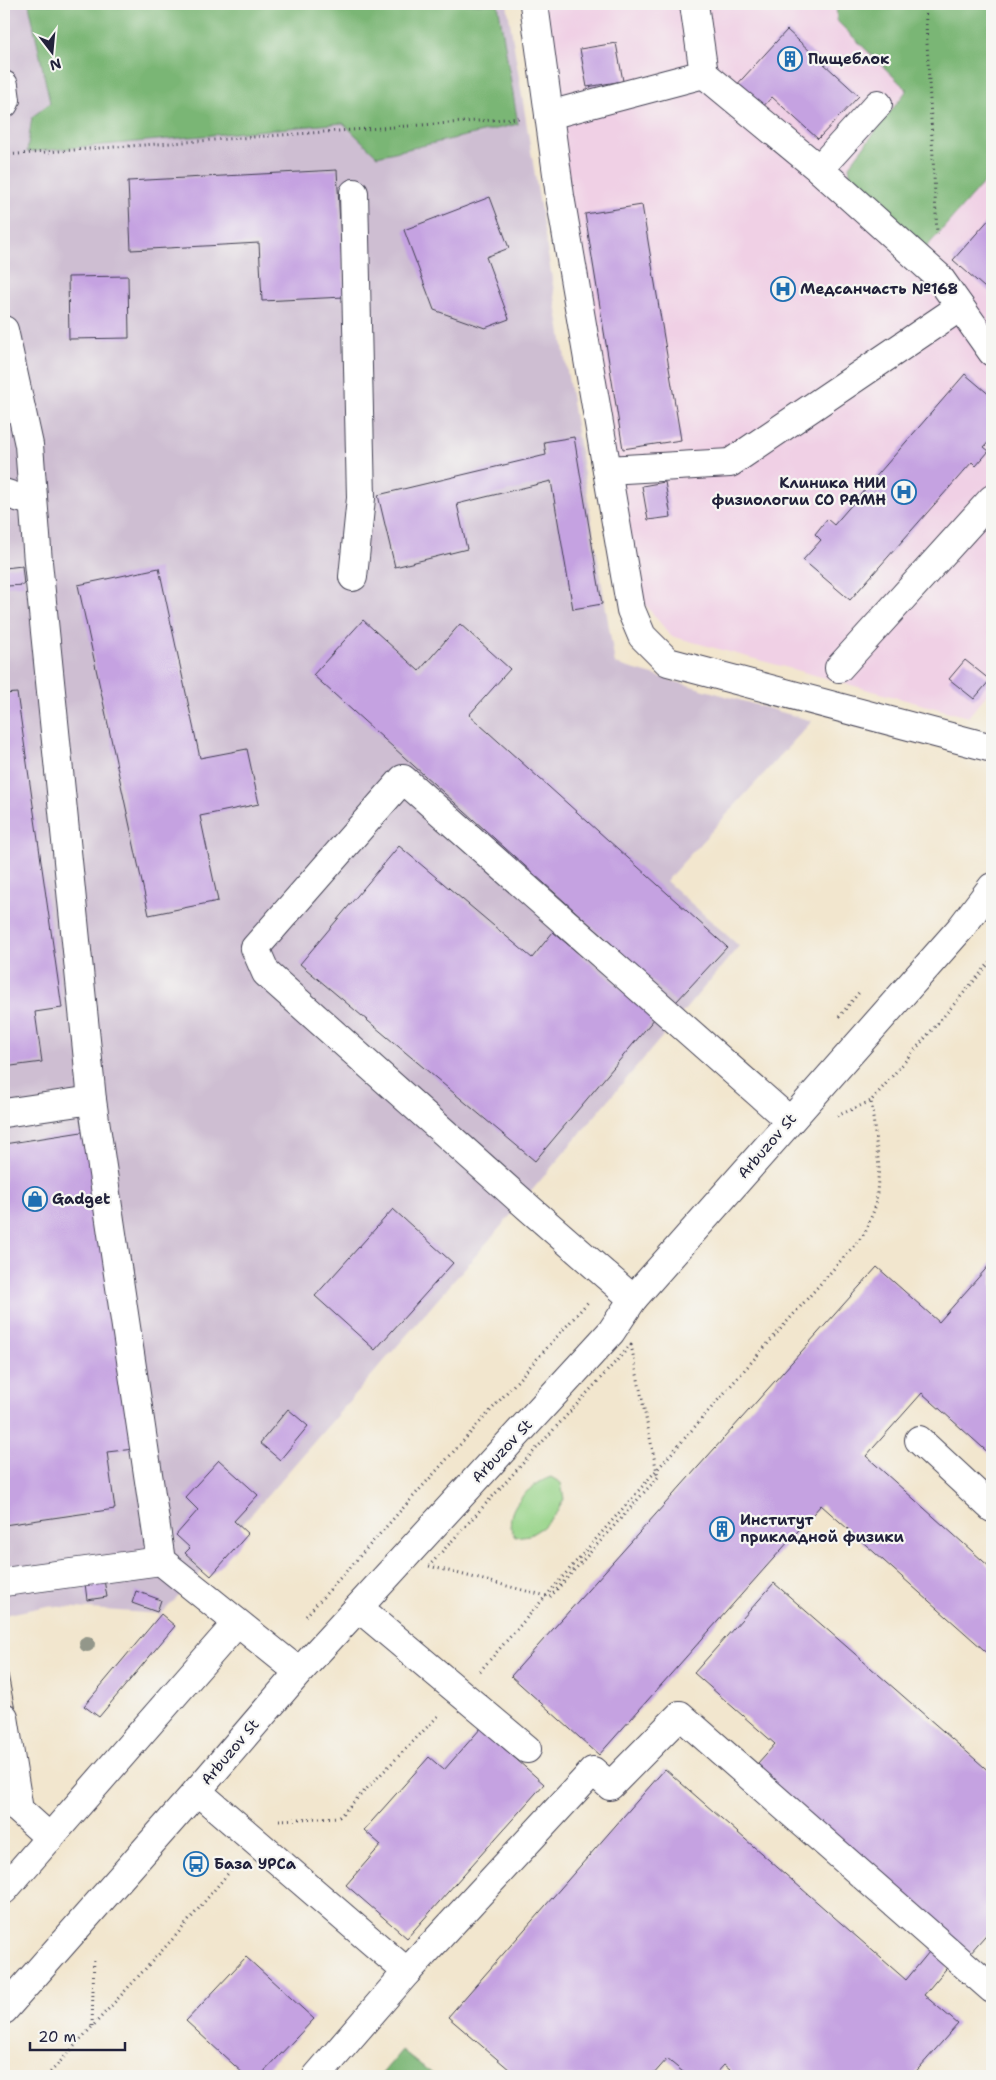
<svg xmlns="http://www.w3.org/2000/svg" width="996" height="2080" font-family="'Shantell Sans',sans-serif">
<rect width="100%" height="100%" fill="#f6f6f2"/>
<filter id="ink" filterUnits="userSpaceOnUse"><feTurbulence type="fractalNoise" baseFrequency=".02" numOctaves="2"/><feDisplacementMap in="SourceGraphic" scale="10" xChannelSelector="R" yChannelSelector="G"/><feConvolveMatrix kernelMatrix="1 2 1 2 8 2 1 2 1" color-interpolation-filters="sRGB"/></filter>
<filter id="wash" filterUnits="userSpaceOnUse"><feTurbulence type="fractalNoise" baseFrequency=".0096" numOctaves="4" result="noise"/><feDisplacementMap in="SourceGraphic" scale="20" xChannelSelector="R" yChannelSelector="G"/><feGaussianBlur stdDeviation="1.12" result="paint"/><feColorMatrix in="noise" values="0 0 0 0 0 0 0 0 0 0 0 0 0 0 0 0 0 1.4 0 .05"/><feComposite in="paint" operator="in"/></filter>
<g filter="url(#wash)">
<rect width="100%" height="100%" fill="#f2e6ce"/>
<path fill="#f0d0e5" d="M527,4H992V688L968,717L671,636L621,575Z"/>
<path fill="#cebed2" d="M4,4H507L615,664L812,721L666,881L739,946L523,1201L190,1585L161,1614L47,1606L4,1615Z"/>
<path fill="#98d489" stroke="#5d7b62" d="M551,1477L561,1483L564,1499L557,1512L543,1527L530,1535L515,1537C499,1513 528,1485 551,1477Z"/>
<g fill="#7ab675" stroke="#4e6c58">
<path d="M29,4H498L518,124L377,156L343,123L27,152L32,117L50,103Z"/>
<path d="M836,4H992V173L924,250L853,195L849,166L907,90L837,21Z"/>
<path d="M402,2050L435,2076H380Z"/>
</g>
<g id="blocks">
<g fill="#c5a2e1">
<path d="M787,30L859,96L818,139L772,97L758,112L733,89Z"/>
<path d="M616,43L623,81L587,87L580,49Z"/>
<path d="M337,170L344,297L262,301L259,243L131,250L128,181Z"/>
<path d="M490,197L509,248L486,257L509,319L485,328L434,310L404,230Z"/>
<path d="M642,205L681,440L623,449L585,214Z"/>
<path d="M992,216V294L953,260Z"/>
<path d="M128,276L129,338L69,339L68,277Z"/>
<path d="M965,374L992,397V438L984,447L989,451L976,466L972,462L850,600L803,560L821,540L815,534L827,519L834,525Z"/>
<path d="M574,437L602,604L573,609L551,481L457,504L467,549L395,567L378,495L546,455L544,442Z"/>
<path d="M665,482L671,517L648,520L642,486Z"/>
<path d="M22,566L24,585L7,586L5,568Z"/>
<path d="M159,568L200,758L247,749L259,804L200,816L218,901L149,915L78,585Z"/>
<path d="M363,620L419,671L460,624L510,669L469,715L727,947L676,1002L313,675Z"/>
<path d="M965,660L990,680L974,699L949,679Z"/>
<path d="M17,693L62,1008L35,1012L42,1062L4,1067V694Z"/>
<path d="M399,846L532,958L553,932L655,1018L535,1161L300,964Z"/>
<path d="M88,1131L134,1449L107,1452L115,1509L4,1525V1144Z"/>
<path d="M393,1209L453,1263L375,1350L315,1296Z"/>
<path d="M992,1262V1456L922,1393L866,1456L992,1569V1657L821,1505L599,1755L511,1676L877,1267L939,1322Z"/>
<path d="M288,1409L308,1426L280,1460L260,1443Z"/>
<path d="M219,1460L258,1495L234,1521L248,1534L211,1576L185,1553L190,1548L176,1535L198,1510L185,1497Z"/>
<path d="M104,1580L107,1597L87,1600L85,1583Z"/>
<path d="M774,1583L992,1774V1928L962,1962L956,1957L924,1995L958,2024L912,2076H737L724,2065L714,2076H688L667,2059L652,2076H517L448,2017L665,1769L906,1980L938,1941L748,1774L775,1744L694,1673Z"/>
<path d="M136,1591L161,1600L157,1612L132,1603Z"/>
<path d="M161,1614L175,1626L99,1717L84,1706Z"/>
<path d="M4,1669L8,1674L16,1715L4,1717Z"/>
<path d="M481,1728L544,1784L407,1938L346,1885L381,1845L364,1830L429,1757L444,1770Z"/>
<path d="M246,1957L314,2019L260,2076H246L186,2021Z"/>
</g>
</g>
</g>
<g filter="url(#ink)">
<use href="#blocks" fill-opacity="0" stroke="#413f51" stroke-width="1"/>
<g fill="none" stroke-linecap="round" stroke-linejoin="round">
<defs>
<g id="minor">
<path d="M534,4L560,196L631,610L642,636L668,662L992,748"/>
<path d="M694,4L704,74L819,169L939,277L992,352"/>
<path d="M4,85L6,100L4,104"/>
<path d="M549,115L704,74"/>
<path d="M819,169L878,104"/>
<path d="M4,330L29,445L38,562L92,1100L161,1561L299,1672"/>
<path d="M607,470L730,463L960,307"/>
<path d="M4,493L33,502"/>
<path d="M353,577L361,498L354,193"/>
<path d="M839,668L992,499"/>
<path d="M4,1113L92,1100"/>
<path d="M633,1299L530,1209L266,973L255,948L403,779L790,1121"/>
<path d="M919,1440L992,1508"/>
<path d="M4,1582L161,1561"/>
<path d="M359,1608L527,1749"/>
<path d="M4,1717L19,1810L50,1838"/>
<path d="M197,1791L407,1972"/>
<path d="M4,1890L237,1623"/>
<path d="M4,2010L197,1791L299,1672L611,1332L633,1299L960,929L992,887"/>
<path d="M317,2076L407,1972L593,1771L610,1786L680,1715L992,1989"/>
</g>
</defs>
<use href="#minor" stroke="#413f51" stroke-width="30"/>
<g stroke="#413f51" stroke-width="3" stroke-dasharray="1 4" stroke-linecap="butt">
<path d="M925,4L937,234"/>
<path d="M4,155L519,118"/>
<path d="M839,1017L861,990"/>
<path d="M837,1116L871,1101"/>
<path d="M631,1345L658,1477L550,1597L429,1566Z"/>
<path d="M306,1616L589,1301"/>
<path d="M480,1671L865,1233L876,1205L879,1167L871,1101L992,960"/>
<path d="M279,1820L339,1817L440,1714"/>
<path d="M92,2026L94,1956"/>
<path d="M47,2076L180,1931L236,1864"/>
</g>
<use href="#minor" stroke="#fff" stroke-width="28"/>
</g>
<circle fill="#93978a" cx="87" cy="1644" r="8"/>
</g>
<defs>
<symbol id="building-ring" viewBox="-11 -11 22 22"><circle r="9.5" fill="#f6f6f2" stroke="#1f6fb2" stroke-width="1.5"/><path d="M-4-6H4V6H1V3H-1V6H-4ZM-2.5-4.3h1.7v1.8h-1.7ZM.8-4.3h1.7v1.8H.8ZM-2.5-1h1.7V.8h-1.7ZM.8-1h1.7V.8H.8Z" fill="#1f6fb2"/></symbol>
<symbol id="hospital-ring" viewBox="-11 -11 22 22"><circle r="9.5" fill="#f6f6f2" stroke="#1f6fb2" stroke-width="1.5"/><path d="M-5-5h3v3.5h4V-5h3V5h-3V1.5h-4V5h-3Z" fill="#1f6fb2"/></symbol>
<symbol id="shop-ring" viewBox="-11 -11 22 22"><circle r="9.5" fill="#f6f6f2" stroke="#1f6fb2" stroke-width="1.5"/><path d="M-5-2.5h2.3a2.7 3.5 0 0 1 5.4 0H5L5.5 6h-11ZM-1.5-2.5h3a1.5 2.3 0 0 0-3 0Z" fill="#1f6fb2"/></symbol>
<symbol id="bus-ring" viewBox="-11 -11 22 22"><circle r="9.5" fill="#f6f6f2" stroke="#1f6fb2" stroke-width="1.5"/><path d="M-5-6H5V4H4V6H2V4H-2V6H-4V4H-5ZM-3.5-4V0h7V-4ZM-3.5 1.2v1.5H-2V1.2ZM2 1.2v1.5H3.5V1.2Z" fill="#1f6fb2"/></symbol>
</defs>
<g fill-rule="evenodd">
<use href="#building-ring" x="776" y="45" width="28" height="28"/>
<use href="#hospital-ring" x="769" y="275" width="28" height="28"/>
<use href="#hospital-ring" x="890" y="478" width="28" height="28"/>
<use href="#shop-ring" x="21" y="1185" width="28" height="28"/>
<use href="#building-ring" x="708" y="1515" width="28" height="28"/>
<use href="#bus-ring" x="182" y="1850" width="28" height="28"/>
</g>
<g text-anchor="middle" stroke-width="4.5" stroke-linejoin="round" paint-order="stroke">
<g font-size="15" font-weight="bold" fill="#22223b" stroke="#f6f6f2" text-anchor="start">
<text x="808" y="64">Пищеблок</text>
<text x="800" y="294">Медсанчасть №168</text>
<text x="886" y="488" text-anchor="end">Клиника НИИ<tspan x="886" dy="17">физиологии СО РАМН</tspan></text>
<text x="52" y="1204">Gadget</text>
<text x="740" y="1525">Институт<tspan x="740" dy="17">прикладной физики</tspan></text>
<text x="214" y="1869">База УРСа</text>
</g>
<g font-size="15" fill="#22223b" stroke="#f6f6f2">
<text transform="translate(767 1146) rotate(-49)" y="5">Arbuzov St</text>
<text transform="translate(502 1451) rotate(-47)" y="5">Arbuzov St</text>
<text transform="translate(230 1752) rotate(-50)" y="5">Arbuzov St</text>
</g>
</g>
<rect width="996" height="2080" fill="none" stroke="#f6f6f2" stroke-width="20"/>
<g transform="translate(52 52) rotate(164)" stroke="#f6f6f2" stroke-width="4" paint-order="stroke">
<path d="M0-4L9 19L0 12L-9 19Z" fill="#22223b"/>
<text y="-8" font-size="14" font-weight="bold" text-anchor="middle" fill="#22223b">N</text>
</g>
<path d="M30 2042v8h95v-8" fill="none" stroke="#22223b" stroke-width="2.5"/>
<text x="38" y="2042" font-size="15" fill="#22223b" stroke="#f6f6f2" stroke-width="4" paint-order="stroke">20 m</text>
</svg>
